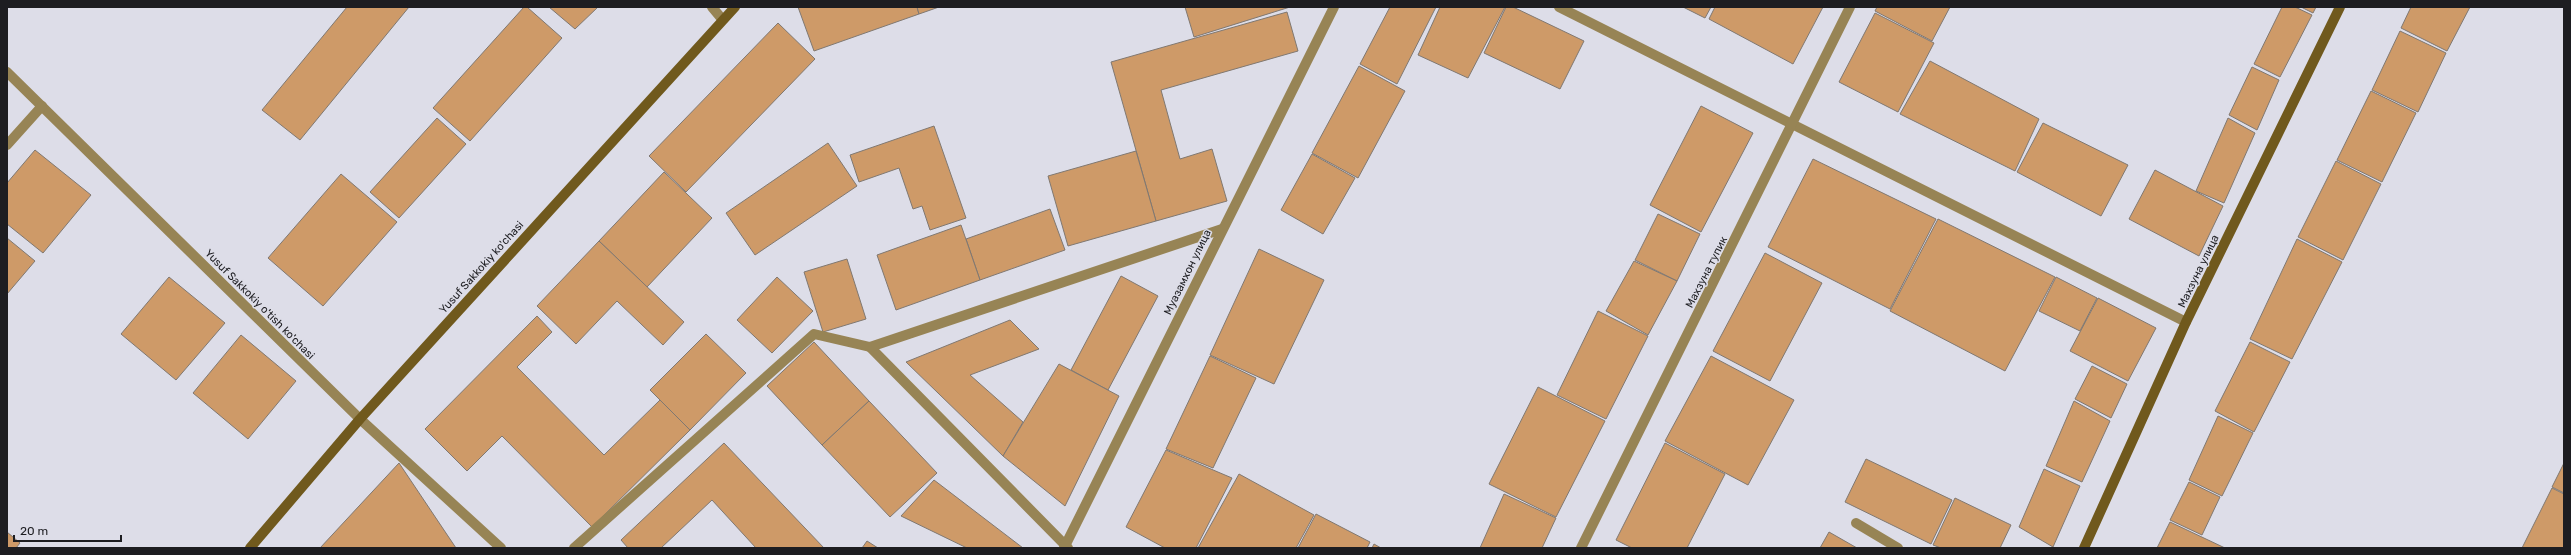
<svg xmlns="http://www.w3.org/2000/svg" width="2571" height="555" font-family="Rubik,sans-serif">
<rect width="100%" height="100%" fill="#dddde8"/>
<g fill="#ce9a68" stroke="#807871">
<path d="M347,7H409L300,140L262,110Z"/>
<path d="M524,7H527L562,38L470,141L433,108Z"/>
<path d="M549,7H598L575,29Z"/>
<path d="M798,7H917L919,14L814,51Z"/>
<path d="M917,7H939L919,14Z"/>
<path d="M1185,7H1290L1194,37Z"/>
<path d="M1390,7H1436L1397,84L1360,64Z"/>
<path d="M1440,7H1505L1468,78L1418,55Z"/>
<path d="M1506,7H1513L1584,41L1560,89L1484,53Z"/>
<path d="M1683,7H1711L1705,18Z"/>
<path d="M1715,7H1823L1793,64L1709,19Z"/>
<path d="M1877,7H1950L1932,41L1875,11Z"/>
<path d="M2282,7H2295L2312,15L2280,77L2254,64Z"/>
<path d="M2301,7H2316L2313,13Z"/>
<path d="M2411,7H2470L2447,51L2401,28Z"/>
<path d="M1287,12L1298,51L1161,90L1180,159L1212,149L1227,201L1156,221L1111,62Z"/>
<path d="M1875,13L1934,43L1898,112L1839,82Z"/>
<path d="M778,23L815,59L686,192L649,156Z"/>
<path d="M2400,31L2446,53L2418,112L2372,90Z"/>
<path d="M1930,61L2039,119L2015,171L1900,114Z"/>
<path d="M1359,66L1405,91L1358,178L1312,153Z"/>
<path d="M2252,67L2279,80L2257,130L2229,115Z"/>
<path d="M2371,91L2416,113L2382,182L2337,160Z"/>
<path d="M1701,106L1753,133L1701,232L1650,205Z"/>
<path d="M437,118L466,144L399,218L370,192Z"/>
<path d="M2228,118L2255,133L2224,203L2196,191Z"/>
<path d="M2043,123L2128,165L2101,216L2017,172Z"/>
<path d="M934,126L966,218L930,230L922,206L913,209L899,168L859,182L850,155Z"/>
<path d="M828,143L857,186L755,255L726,213Z"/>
<path d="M35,150L91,195L43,253L7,224V183Z"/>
<path d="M1136,151L1156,221L1068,246L1048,176Z"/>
<path d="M1312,154L1355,178L1323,234L1281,210Z"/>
<path d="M1813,159L1936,219L1890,309L1768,247Z"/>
<path d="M2336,161L2381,184L2343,260L2298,237Z"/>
<path d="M2155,170L2223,206L2199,256L2129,219Z"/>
<path d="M664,172L712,218L647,287L599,241Z"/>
<path d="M341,174L397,222L323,306L268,258Z"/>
<path d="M1050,209L1065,250L980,280L966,239Z"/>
<path d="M1658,214L1700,234L1677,281L1635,260Z"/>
<path d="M1938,219L2055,277L2005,371L1890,311Z"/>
<path d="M961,225L980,280L896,310L877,255Z"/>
<path d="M7,238L35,261L7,294Z"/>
<path d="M2297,239L2342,262L2292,359L2250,339Z"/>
<path d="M599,241L684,322L663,345L617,301L576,344L537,306Z"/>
<path d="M1259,249L1324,280L1274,384L1210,355Z"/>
<path d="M1765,253L1822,283L1770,381L1713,351Z"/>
<path d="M847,259L866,319L823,332L804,272Z"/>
<path d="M1634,261L1677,281L1648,335L1606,311Z"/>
<path d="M1121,276L1158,296L1108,390L1071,370Z"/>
<path d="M169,277L225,323L176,380L121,334Z"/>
<path d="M777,277L813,311L772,353L737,320Z"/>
<path d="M2056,277L2097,298L2080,331L2039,311Z"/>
<path d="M2098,298L2156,328L2128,381L2070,351Z"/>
<path d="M1598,311L1648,336L1606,419L1557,395Z"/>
<path d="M537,316L552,332L517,367L604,455L660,400L690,430L592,527L502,436L467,471L425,429Z"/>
<path d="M1010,320L1039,349L970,375L1023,422L1003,456L906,362Z"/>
<path d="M706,334L746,373L690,430L650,390Z"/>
<path d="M241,335L296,381L248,439L193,393Z"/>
<path d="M814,342L869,401L822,445L767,386Z"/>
<path d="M2250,342L2290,362L2254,432L2215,411Z"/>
<path d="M1210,356L1256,378L1213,468L1166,449Z"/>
<path d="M1711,356L1794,400L1748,485L1665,441Z"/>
<path d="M1059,364L1119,396L1065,506L1003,456Z"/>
<path d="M2092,366L2127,384L2111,418L2075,399Z"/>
<path d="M1538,387L1605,421L1556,517L1489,484Z"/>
<path d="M869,401L937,473L890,517L822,445Z"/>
<path d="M2074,401L2110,421L2082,482L2046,466Z"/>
<path d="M2218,416L2253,433L2222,496L2189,480Z"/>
<path d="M724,443L824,548H756L712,500L661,548H628L621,540Z"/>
<path d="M1665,443L1725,474L1687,548H1632L1616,540Z"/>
<path d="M1166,450L1232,478L1196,548H1165L1126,527Z"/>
<path d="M1866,459L1952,500L1931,544L1845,502Z"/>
<path d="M399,463L456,548H320Z"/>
<path d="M2564,463V493L2552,487Z"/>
<path d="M2044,469L2080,486L2053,547L2019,527Z"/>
<path d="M1239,474L1314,515L1296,548H1198Z"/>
<path d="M934,480L1023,548H967L901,516Z"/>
<path d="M2189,482L2220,497L2202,535L2170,520Z"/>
<path d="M2552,488L2564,494V548H2522Z"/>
<path d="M1504,494L1556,518L1542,548H1480Z"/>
<path d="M1955,498L2011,525L2000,548H1941L1933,545Z"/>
<path d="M1316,514L1370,542L1367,548H1298Z"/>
<path d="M2170,522L2225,548H2157Z"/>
<path d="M7,532L20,543L16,548H7Z"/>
<path d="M1829,532L1857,548H1820Z"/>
<path d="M867,541L878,548H862Z"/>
<path d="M1374,544L1381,548H1372Z"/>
</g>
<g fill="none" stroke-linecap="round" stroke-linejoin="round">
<g stroke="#978455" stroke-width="10">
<path d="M712,7L722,19"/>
<path d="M1559,7L2186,322"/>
<path d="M7,72L360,419L501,548"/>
<path d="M7,145L42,106"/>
<path d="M870,347L1068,548"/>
<path d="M1856,523L1898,548"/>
<path d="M574,548L814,334L870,347L1222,229"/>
<path d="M1064,548L1334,7"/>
<path d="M1581,548L1850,7"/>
</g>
<g stroke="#70591d" stroke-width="10">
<path d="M250,548L360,419L735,7"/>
<path d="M2084,548L2186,322L2340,7"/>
</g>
</g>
<g text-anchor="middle" stroke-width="3" stroke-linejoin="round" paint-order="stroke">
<g font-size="11" fill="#1d1d21" stroke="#dddde8">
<text transform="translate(481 267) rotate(-48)" y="4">Yusuf Sakkokiy ko'chasi</text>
<text transform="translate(2198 271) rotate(-64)" y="4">Махзуна улица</text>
<text transform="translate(1187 272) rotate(-64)" y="4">Муазамхон улица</text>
<text transform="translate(1706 272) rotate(-63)" y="4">Махзуна тупик</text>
<text transform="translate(260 304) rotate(45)" y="4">Yusuf Sakkokiy o'tish ko'chasi</text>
</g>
</g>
<rect width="2571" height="555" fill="none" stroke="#1d1d21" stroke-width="16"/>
<path d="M14 535v6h107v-6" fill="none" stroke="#1d1d21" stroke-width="2"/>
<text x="20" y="535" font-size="12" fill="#1d1d21" stroke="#dddde8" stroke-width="3" paint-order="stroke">20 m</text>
</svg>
